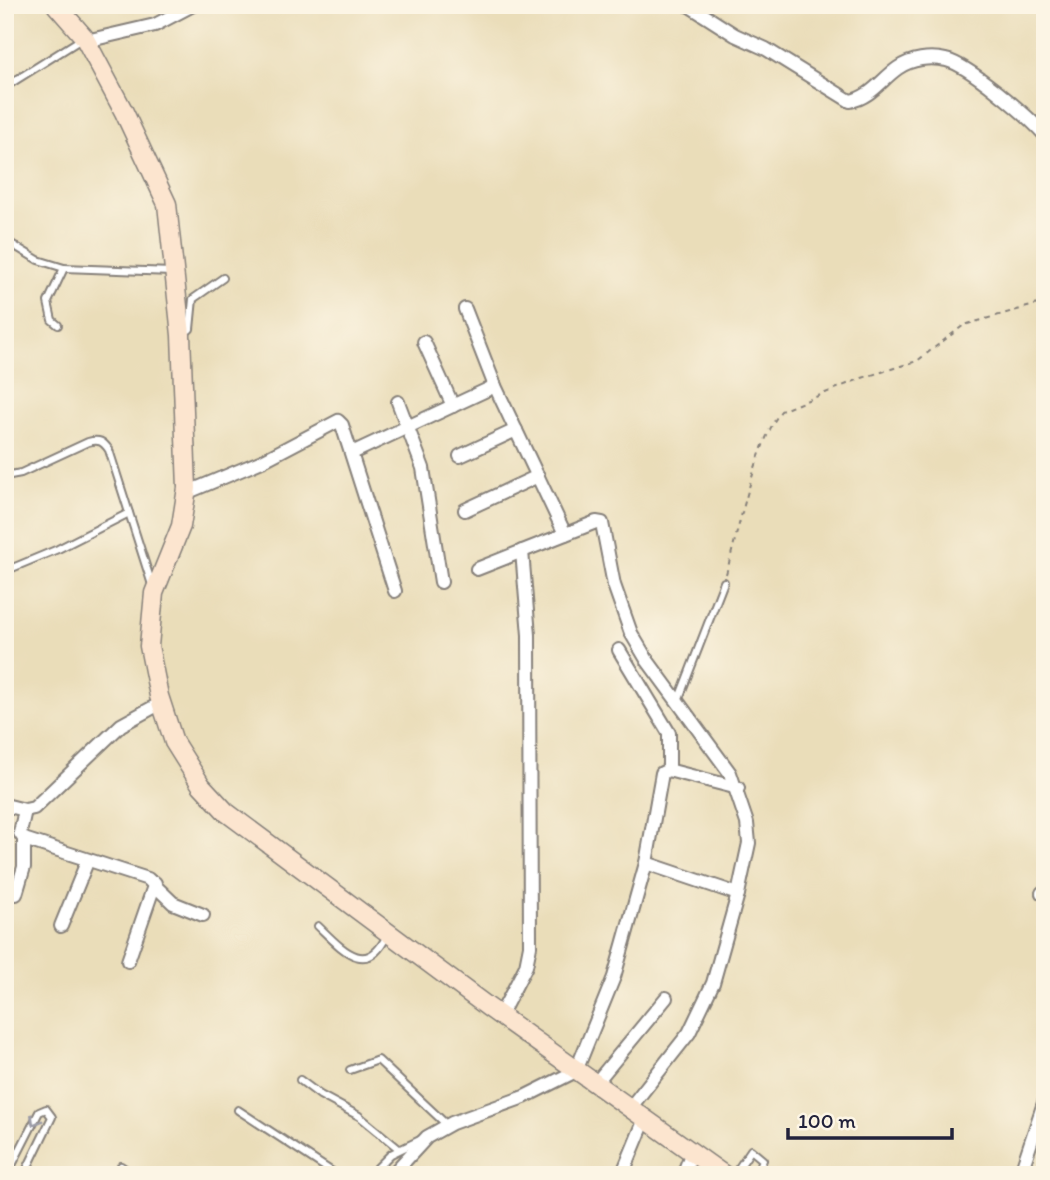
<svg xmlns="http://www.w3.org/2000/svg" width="1050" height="1180" font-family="Itim,sans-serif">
<rect width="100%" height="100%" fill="#fcf5e5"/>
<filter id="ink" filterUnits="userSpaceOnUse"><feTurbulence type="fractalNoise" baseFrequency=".0143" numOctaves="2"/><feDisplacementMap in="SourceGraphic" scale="14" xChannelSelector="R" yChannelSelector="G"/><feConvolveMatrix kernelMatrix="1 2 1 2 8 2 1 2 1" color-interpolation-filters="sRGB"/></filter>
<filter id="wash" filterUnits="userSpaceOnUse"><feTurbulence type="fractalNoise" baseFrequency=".00686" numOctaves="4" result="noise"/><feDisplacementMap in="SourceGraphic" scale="28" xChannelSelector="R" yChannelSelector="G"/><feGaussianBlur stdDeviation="1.57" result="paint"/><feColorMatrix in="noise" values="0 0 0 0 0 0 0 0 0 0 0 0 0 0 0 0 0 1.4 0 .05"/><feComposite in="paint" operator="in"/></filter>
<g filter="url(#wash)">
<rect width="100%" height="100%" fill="#eaddb9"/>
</g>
<g filter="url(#ink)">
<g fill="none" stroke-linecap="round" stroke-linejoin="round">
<defs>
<g id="lane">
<path d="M5,87L83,38"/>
<path d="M5,240L38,260L64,268L172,272"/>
<path d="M58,325L52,320L48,302L64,268"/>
<path d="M184,334L190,329L193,299L223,278"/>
<path d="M5,476L21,473L88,442C99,439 103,441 109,450L153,588"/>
<path d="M5,571L58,549L129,513"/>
<path d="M678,701L724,582"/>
<path d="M318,926C341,948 367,979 387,935"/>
<path d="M350,1070L378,1060L448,1126"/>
<path d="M300,1080L320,1095L359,1116L399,1149"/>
<path d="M238,1110L337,1175"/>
<path d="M121,1166L134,1175"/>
<path d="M7,1175L39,1112L46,1109L52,1117L24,1175"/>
<path d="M370,1175L391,1154L422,1139"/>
<path d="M734,1175L751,1150L763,1160L756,1175"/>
</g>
<g id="street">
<path d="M688,5L735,35L766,49L850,101C870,98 882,79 898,68C911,59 930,56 946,60C969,65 1028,116 1045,135"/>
<path d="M86,41L155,25L193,5"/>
<path d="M465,309L495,386L565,534"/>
<path d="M424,342L453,406"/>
<path d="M398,402L423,468L441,582"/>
<path d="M352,453L495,386"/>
<path d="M460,456L516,430"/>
<path d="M186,493L262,461L338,421L342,425L395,591"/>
<path d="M465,510L538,476"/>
<path d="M477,569L596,522L602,523L614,585L631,633L647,660L730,773L747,823L749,843L738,894L713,983L689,1033L630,1108"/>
<path d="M619,650L669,733V770"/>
<path d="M5,805L25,810L34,808L121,725L161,703"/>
<path d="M25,810L20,833L24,839L148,879L173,903L203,915"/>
<path d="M646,863L738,894"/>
<path d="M1042,893L1045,891"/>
<path d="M16,894L24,867V839"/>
<path d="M61,926L87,862"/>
<path d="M128,961L155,883"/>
<path d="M500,1016L526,966L530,946L529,635L522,551"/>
<path d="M595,1084L666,998"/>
<path d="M392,1175L427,1137L452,1123L524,1097L576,1071L614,977L646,863L662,773L668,770L738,788"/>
<path d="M622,1175L645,1119"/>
<path d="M683,1175L692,1152"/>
<path d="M1020,1175L1045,1100"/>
</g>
<path id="secondary" d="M56,5L84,37L124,112L167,204L181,335L187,488L181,526L154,593L149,646L159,696L174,742L201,785L226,812L488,1007L724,1175"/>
</defs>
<use href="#lane" stroke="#86807a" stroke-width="10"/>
<use href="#street" stroke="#86807a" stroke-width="16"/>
<use href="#secondary" stroke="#86807a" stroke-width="21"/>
<path stroke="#86807a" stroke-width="2" stroke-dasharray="5 5" stroke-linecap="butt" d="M726,574C738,532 756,443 781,411L862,378L917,361L964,325L1045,302"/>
<use href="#lane" stroke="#fff" stroke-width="6"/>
<use href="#street" stroke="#fff" stroke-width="12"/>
<use href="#secondary" stroke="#fce5cf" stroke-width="18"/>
</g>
<defs><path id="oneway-chevron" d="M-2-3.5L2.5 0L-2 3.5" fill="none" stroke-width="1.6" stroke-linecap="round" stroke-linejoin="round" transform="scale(1.75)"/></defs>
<use stroke="#9c9ca7" href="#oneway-chevron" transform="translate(35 1121) rotate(120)"/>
</g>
<rect width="1050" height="1180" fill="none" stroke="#fcf5e5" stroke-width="28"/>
<path d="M788 1128v10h164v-10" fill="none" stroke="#22223b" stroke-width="3.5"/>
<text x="798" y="1128" font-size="21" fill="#22223b" stroke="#fcf5e5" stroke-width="5" paint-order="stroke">100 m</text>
</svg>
